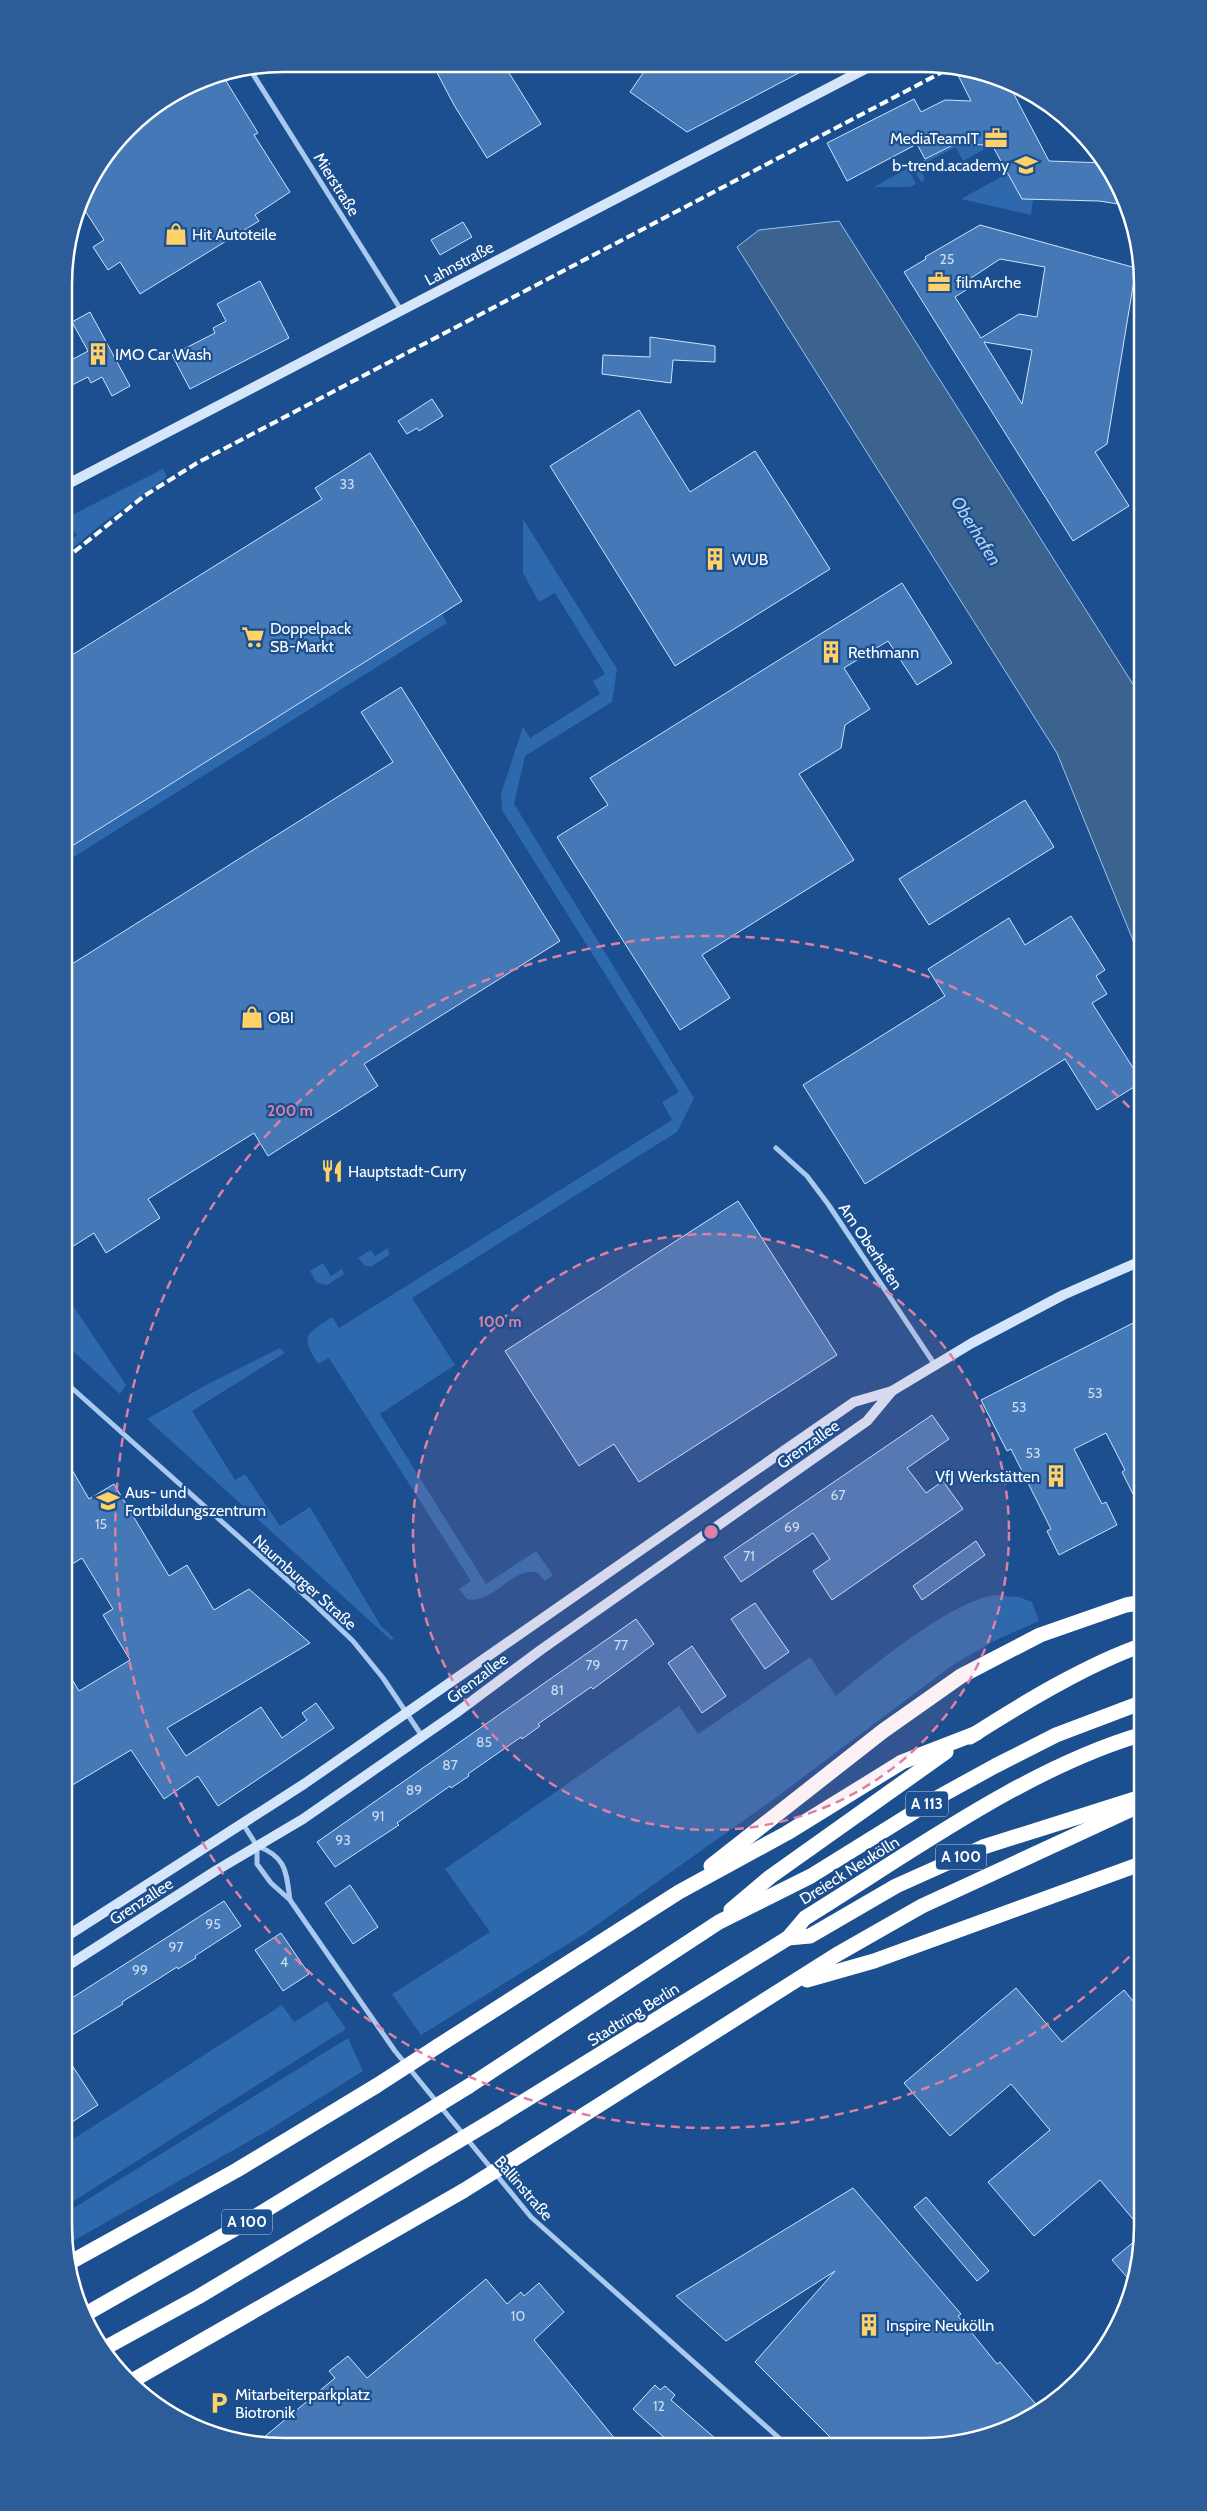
<svg xmlns="http://www.w3.org/2000/svg" width="1207" height="2511" font-family="Cabin,sans-serif">
<rect width="100%" height="100%" fill="#1b4f8f"/>
<g fill="#2e69ad">
<path d="M955,144L992,145L963,161L956,147L919,166L925,180L921,182L912,166Z"/>
<path d="M908,168L916,184L910,187H874Z"/>
<path d="M1008,173L1022,199H1033L1031,215L961,199Z"/>
<path d="M163,469L167,477L103,523L64,555V547L77,535L69,525L64,527V519Z"/>
<path d="M523,519L617,669L612,702L525,756L514,804L694,1098L677,1132L412,1298L455,1365L380,1414L486,1584L536,1551L553,1575L545,1581L538,1573C514,1564 493,1606 467,1599L459,1589L471,1581L329,1358L318,1364C300,1335 305,1335 332,1317L339,1328L672,1120L662,1102L679,1092L502,810L501,794L523,727L530,738L600,694L593,681L605,674L555,593L539,602L523,573Z"/>
<path d="M442,614L447,623L64,863V851Z"/>
<path d="M388,1248L389,1255L372,1266H365L358,1258L371,1250L375,1256Z"/>
<path d="M323,1263L331,1276L342,1269L344,1274L327,1285L317,1283L310,1271Z"/>
<path d="M72,1304L126,1385L120,1394L64,1343V1309Z"/>
<path d="M280,1348L285,1353L192,1411L235,1480L245,1474L280,1526L310,1507L381,1626L394,1638L391,1640L147,1419L206,1385Z"/>
<path d="M994,1595L1019,1597L1032,1602L1039,1621L996,1640L954,1664L774,1799L584,1934L421,2035L392,1994L490,1932L445,1869L679,1706L698,1734L810,1657L836,1696C874,1665 947,1604 994,1595Z"/>
<path d="M327,2001L346,2029L64,2207V2145L282,2005L294,2022Z"/>
<path d="M348,2038L363,2071L267,2131L66,2245L64,2214Z"/>
</g>
<path fill="#3c6290" stroke="#9cc4f0" d="M839,221L1143,700V965L1057,753L737,247L759,230Z"/>
<g fill="#4478b7" stroke="#cfe3fa" fill-rule="evenodd">
<path d="M433,65H504L541,124L487,158L454,105Z"/>
<path d="M648,66H661L810,67L687,132L630,92Z"/>
<path d="M969,69L1008,83L1049,161L1106,163L1125,205L1099,201L1022,199L992,145L955,144L925,159L917,144L847,181L827,143L914,99L921,112L945,100L971,101L958,75Z"/>
<path d="M223,76L258,133L254,135L290,192L255,215L259,221L140,294L120,262L108,270L93,247L104,240L82,206L87,187L139,119L201,80Z"/>
<path d="M463,222L472,237L440,255L431,240Z"/>
<path d="M980,225L1136,268L1107,444L1095,452L1129,506L1073,541L904,272L926,259L925,257ZM1000,259L1045,267L1037,317L1019,314L981,338L955,297L966,290L962,284ZM984,342L1032,350L1022,404L985,344Z"/>
<path d="M260,281L289,338L190,389L172,355L215,333L213,328L226,321L217,304Z"/>
<path d="M90,312L130,386L112,396L102,377L91,383L88,377L64,389V364L88,351L72,322Z"/>
<path d="M650,337L715,346V362L673,360L671,383L602,374L603,355L650,357Z"/>
<path d="M432,399L443,416L419,431L417,428L407,434L398,421Z"/>
<path d="M639,410L690,492L755,451L830,569L675,666L550,466Z"/>
<path d="M370,453L462,601L64,851V660L322,499L315,488Z"/>
<path d="M902,583L952,663L917,685L888,641L844,668L870,709L845,725L841,748L799,774L854,860L702,955L730,998L680,1030L557,837L608,805L590,778Z"/>
<path d="M401,687L560,941L364,1064L378,1086L268,1156L254,1133L148,1199L160,1218L106,1253L94,1233L64,1252V969L393,762L361,712Z"/>
<path d="M1025,800L1054,847L929,925L899,879Z"/>
<path d="M1071,916L1105,970L1096,976L1107,994L1092,1003L1142,1082L1097,1110L1065,1059L865,1184L803,1085L945,996L928,969L1009,918L1025,945Z"/>
<path d="M738,1201L837,1355L639,1482L614,1444L579,1466L505,1351Z"/>
<path d="M1143,1318V1514L1122,1472L1125,1470L1106,1433L1074,1449L1102,1504L1106,1502L1117,1525L1059,1555L1047,1531L1051,1529L1011,1449L1007,1451L981,1400Z"/>
<path d="M932,1415L949,1439L907,1468L926,1493L943,1481L963,1509L832,1600L813,1571L830,1559L813,1533L741,1582L724,1557Z"/>
<path d="M64,1456L89,1499L114,1484L169,1576L187,1565L214,1610L249,1589L310,1643L167,1728L186,1756L261,1707L282,1738L307,1720L302,1713L316,1703L334,1728L218,1806L198,1776L164,1799L131,1750L64,1790V1666L79,1691L130,1660L103,1615L113,1609L82,1558L64,1569Z"/>
<path d="M976,1541L985,1555L922,1600L913,1586Z"/>
<path d="M755,1603L789,1652L765,1669L731,1619Z"/>
<path d="M636,1619L654,1644L593,1689L591,1687L538,1724L540,1726L522,1739L521,1737L468,1774L469,1776L451,1788L450,1786L397,1823L399,1825L335,1867L317,1842Z"/>
<path d="M692,1646L726,1696L702,1713L668,1663Z"/>
<path d="M350,1885L378,1927L353,1944L325,1903Z"/>
<path d="M224,1901L241,1926L195,1956L196,1958L178,1969L177,1967L122,2002L123,2004L64,2040V2003Z"/>
<path d="M281,1933L309,1974L283,1991L255,1950Z"/>
<path d="M1016,1988L1062,2042L1124,1990L1143,2013V2231L1100,2180L1034,2236L988,2182L1050,2130L1011,2084L950,2136L904,2083Z"/>
<path d="M64,2053L98,2105L72,2122L64,2109Z"/>
<path d="M853,2188L961,2314L958,2316L997,2364L1000,2362L1040,2409L1030,2417L980,2440L922,2447H840L755,2362L835,2271L726,2341L676,2296Z"/>
<path d="M926,2197L989,2271L977,2281L914,2207Z"/>
<path d="M1143,2234V2241L1133,2284L1112,2260Z"/>
<path d="M486,2279L507,2304L521,2292L524,2296L539,2283L564,2312L534,2340L620,2445L257,2443L335,2378L329,2371L348,2356L367,2378Z"/>
<path d="M655,2385L660,2390L665,2386L675,2395L671,2400L724,2446H674L650,2425L633,2409Z"/>
</g>
<g fill="none" stroke-linecap="round" stroke-linejoin="round">
<g stroke="#a9c9ee" stroke-width="5">
<path d="M251,71L401,310"/>
<path d="M776,1148L807,1176L828,1204L935,1365"/>
<path d="M64,1381L312,1602L353,1641L383,1678L422,1736"/>
<path d="M243,1824L257,1846V1864L271,1883L290,1900L395,2051L531,2217L788,2446"/>
<path d="M257,1846C287,1857 286,1872 290,1900"/>
</g>
<g stroke="#d6e6fa" stroke-width="10">
<path d="M64,486L869,67"/>
<path d="M64,1938L304,1784L854,1402L892,1391L972,1343L1063,1295L1143,1260"/>
<path d="M64,1968L217,1870L303,1819L456,1713L542,1649L867,1421L892,1391"/>
</g>
<g stroke="#fff" stroke-width="15">
<path d="M970,1737C1020,1705 1087,1664 1143,1645"/>
<path d="M711,1866L883,1731L961,1676L1040,1635L1126,1605L1143,1602"/>
<path d="M731,1910L770,1877L946,1752"/>
<path d="M788,1938L810,1936L896,1886L983,1847L1135,1799"/>
<path d="M807,1980L874,1961L1143,1863"/>
<path d="M438,2046L679,1892L787,1833L902,1762L977,1733"/>
<path d="M469,2086L719,1922L811,1876L935,1799L995,1766L1056,1735L1143,1702"/>
<path d="M495,2119L788,1938L805,1918C909,1854 1026,1768 1143,1734"/>
<path d="M522,2154L836,1955L922,1906L1143,1804"/>
<path d="M69,2263L237,2170L376,2086"/>
<path d="M84,2315L233,2230L407,2124"/>
<path d="M103,2349L198,2297L433,2156"/>
<path d="M130,2382L463,2191"/>
</g>
<path stroke="#fff" stroke-width="4" stroke-dasharray="9 4" stroke-linecap="butt" d="M64,560L144,496L197,463L950,68"/>
<g stroke="#fff" stroke-width="15">
<path d="M376,2086L438,2046"/>
<path d="M407,2124L469,2086"/>
<path d="M433,2156L495,2119"/>
<path d="M463,2191L522,2154"/>
</g>
</g>
<circle cx="711" cy="1532" r="298" fill="#dd80a5" fill-opacity=".12"/>
<g fill="none" stroke="#dd80a5" stroke-width="2.5" stroke-dasharray="9 6">
<circle cx="711" cy="1532" r="298"/>
<path d="M1140 1946A596 596 0 1 1 1140 1118"/>
</g>
<defs>
<symbol id="office-bare" viewBox="-9 -9 18 18"><path d="M-6-3h4V-5.5h4V-3h4V5H-6ZM-1-4.5V-3h2v-1.5ZM-6 0V1H6V0Z" fill="#ffd166" stroke="#1b4f8f" stroke-width="2.5" paint-order="stroke"/></symbol>
<symbol id="school-bare" viewBox="-9 -9 18 18"><path d="M0-5L7-2L0 1L-7-2ZM-4 1L0 2.5L4 1V4Q0 6-4 4Z" fill="#ffd166" stroke="#1b4f8f" stroke-width="2.5" paint-order="stroke"/></symbol>
<symbol id="shop-bare" viewBox="-9 -9 18 18"><path d="M-5-2.5h2.3a2.7 3.5 0 0 1 5.4 0H5L5.5 6h-11ZM-1.5-2.5h3a1.5 2.3 0 0 0-3 0Z" fill="#ffd166" stroke="#1b4f8f" stroke-width="2.5" paint-order="stroke"/></symbol>
<symbol id="building-bare" viewBox="-9 -9 18 18"><path d="M-4-6H4V6H1V3H-1V6H-4ZM-2.5-4.3h1.7v1.8h-1.7ZM.8-4.3h1.7v1.8H.8ZM-2.5-1h1.7V.8h-1.7ZM.8-1h1.7V.8H.8Z" fill="#ffd166" stroke="#1b4f8f" stroke-width="2.5" paint-order="stroke"/></symbol>
<symbol id="supermarket-bare" viewBox="-9 -9 18 18"><path d="M-6-5.5h2.5l.6 2H6L4.5 2H-2.5L-4.4-4H-6ZM-1.5 3.2a1.3 1.3 0 1 0 .1 0ZM3 3.2a1.3 1.3 0 1 0 .1 0Z" fill="#ffd166" stroke="#1b4f8f" stroke-width="2.5" paint-order="stroke"/></symbol>
<symbol id="restaurant-bare" viewBox="-9 -9 18 18"><path d="M-5-6h1v4h1v-4h1v4h1v-4h1v5L-1.5 .5V6h-2V.5L-5-1ZM5-6V6H3V1.5H1.5Q1.5-4 5-6Z" fill="#ffd166" stroke="#1b4f8f" stroke-width="2.5" paint-order="stroke"/></symbol>
<symbol id="parking-bare" viewBox="-9 -9 18 18"><path d="M-3.5-5.5H1a3.5 3.5 0 0 1 0 7H-1V5.5H-3.5ZM-1-3.4V-.6H.8a1.4 1.4 0 0 0 0-2.8Z" fill="#ffd166" stroke="#1b4f8f" stroke-width="2.5" paint-order="stroke"/></symbol>
</defs>
<g fill-rule="evenodd">
<use href="#office-bare" x="980" y="122" width="32" height="32"/>
<use href="#school-bare" x="1010" y="149" width="32" height="32"/>
<use href="#shop-bare" x="160" y="218" width="32" height="32"/>
<use href="#office-bare" x="923" y="266" width="32" height="32"/>
<use href="#building-bare" x="82" y="338" width="32" height="32"/>
<use href="#building-bare" x="699" y="543" width="32" height="32"/>
<use href="#supermarket-bare" x="237" y="621" width="32" height="32"/>
<use href="#building-bare" x="815" y="636" width="32" height="32"/>
<use href="#shop-bare" x="236" y="1001" width="32" height="32"/>
<use href="#restaurant-bare" x="316" y="1155" width="32" height="32"/>
<use href="#building-bare" x="1040" y="1460" width="32" height="32"/>
<use href="#school-bare" x="92" y="1485" width="32" height="32"/>
<use href="#building-bare" x="853" y="2309" width="32" height="32"/>
<use href="#parking-bare" x="203" y="2387" width="32" height="32"/>
</g>
<g text-anchor="middle" stroke-width="4.5" stroke-linejoin="round" paint-order="stroke">
<g font-size="14" fill="#d0dded">
<text x="947" y="264">25</text>
<text x="347" y="489">33</text>
<text x="1095" y="1398">53</text>
<text x="1019" y="1412">53</text>
<text x="1033" y="1458">53</text>
<text x="838" y="1500">67</text>
<text x="101" y="1529">15</text>
<text x="792" y="1532">69</text>
<text x="749" y="1561">71</text>
<text x="621" y="1650">77</text>
<text x="593" y="1670">79</text>
<text x="557" y="1695">81</text>
<text x="484" y="1747">85</text>
<text x="450" y="1770">87</text>
<text x="414" y="1795">89</text>
<text x="378" y="1821">91</text>
<text x="343" y="1845">93</text>
<text x="213" y="1929">95</text>
<text x="176" y="1952">97</text>
<text x="284" y="1967">4</text>
<text x="140" y="1975">99</text>
<text x="518" y="2321">10</text>
<text x="659" y="2411">12</text>
</g>
<g fill="#1b4f8f" stroke="#bbcadd" stroke-width="1">
<rect x="906" y="1791.5" width="42" height="25" rx="4"/>
<rect x="936" y="1844.5" width="50" height="25" rx="4"/>
<rect x="222" y="2209.5" width="50" height="25" rx="4"/>
</g>
<g font-size="15" font-weight="bold" fill="#fff">
<text x="927" y="1809">A 113</text>
<text x="961" y="1862">A 100</text>
<text x="247" y="2227">A 100</text>
</g>
<g font-size="16" fill="#fff" stroke="#1b4f8f" text-anchor="start">
<text x="979" y="144" text-anchor="end">MediaTeamIT</text>
<text x="1009" y="171" text-anchor="end">b-trend.academy</text>
<text x="192" y="240">Hit Autoteile</text>
<text x="956" y="288">filmArche</text>
<text x="115" y="360">IMO Car Wash</text>
<text x="732" y="565">WUB</text>
<text x="270" y="634">Doppelpack<tspan x="270" dy="18">SB-Markt</tspan></text>
<text x="848" y="658">Rethmann</text>
<text x="268" y="1023">OBI</text>
<text x="348" y="1177">Hauptstadt-Curry</text>
<text x="1040" y="1482" text-anchor="end">VfJ Werkstätten</text>
<text x="125" y="1498">Aus- und<tspan x="125" dy="18">Fortbildungszentrum</tspan></text>
<text x="886" y="2331">Inspire Neukölln</text>
<text x="235" y="2400">Mitarbeiterparkplatz<tspan x="235" dy="18">Biotronik</tspan></text>
</g>
<g font-size="16" fill="#fff" stroke="#1b4f8f">
<text transform="translate(337 184) rotate(58)" y="6">Mierstraße</text>
<text transform="translate(459 263) rotate(-28)" y="6">Lahnstraße</text>
<text transform="translate(871 1246) rotate(56)" y="6">Am Oberhafen</text>
<text transform="translate(808 1444) rotate(-35)" y="6">Grenzallee</text>
<text transform="translate(305 1582) rotate(42)" y="6">Naumburger Straße</text>
<text transform="translate(477 1678) rotate(-37)" y="6">Grenzallee</text>
<text transform="translate(849 1870) rotate(-32)" y="6">Dreieck Neukölln</text>
<text transform="translate(141 1901) rotate(-33)" y="6">Grenzallee</text>
<text transform="translate(633 2014) rotate(-32)" y="6">Stadtring Berlin</text>
<text transform="translate(524 2188) rotate(49)" y="6">Ballinstraße</text>
</g>
<g font-size="18" font-style="italic" fill="#b5d3f5" stroke="#1b4f8f">
<text transform="translate(976 531) rotate(58)" y="6">Oberhafen</text>
</g>
</g>
<path d="M0 0H1207V2511H0ZM284 72H922A212 212 0 0 1 1134 284V2226A212 212 0 0 1 922 2438H284A212 212 0 0 1 72 2226V284A212 212 0 0 1 284 72Z" fill="#2d5d98" fill-rule="evenodd"/>
<path fill="none" stroke="#fff" stroke-width="2.5" d="M284 72H922A212 212 0 0 1 1134 284V2226A212 212 0 0 1 922 2438H284A212 212 0 0 1 72 2226V284A212 212 0 0 1 284 72Z"/>
<circle cx="711" cy="1532" r="8" fill="#dd80a5" stroke="#1b4f8f" stroke-width="2.5"/>
<g font-size="15" text-anchor="middle" font-weight="bold" fill="#dd80a5" stroke="#1b4f8f" stroke-width="4.5" stroke-linejoin="round" paint-order="stroke">
<text x="290" y="1116">200 m</text>
<text x="500" y="1327">100 m</text>
</g>
</svg>
